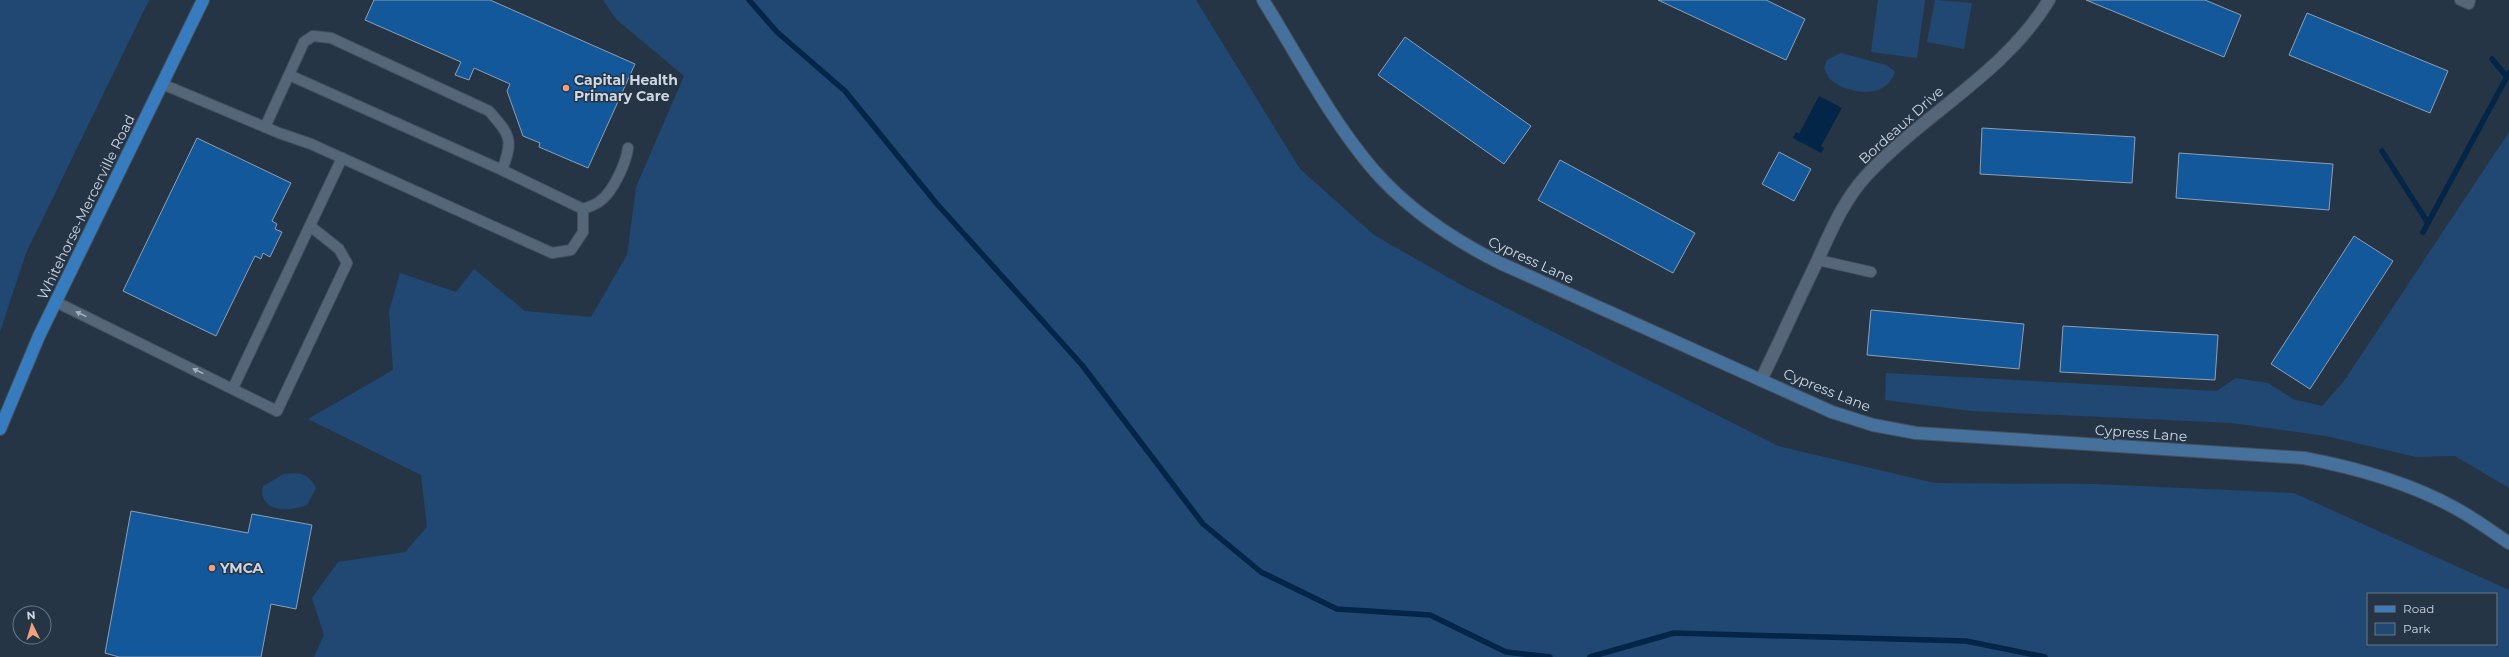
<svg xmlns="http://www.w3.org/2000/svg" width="2509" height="657" font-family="Montserrat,sans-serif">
<rect width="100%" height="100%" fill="#263546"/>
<g fill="#204873" fill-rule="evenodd">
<path d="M0,0H149L26,253L0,332Z"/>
<path d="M603,0H1196L1300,169L1374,235L1465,287L1778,446L1934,483L2094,484L2294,493L2509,590V657H314L324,635L312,598L338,562L405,552L427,527L421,475L308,419L393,370L389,312L400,273L456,292L474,269L525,311L591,317L627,255L636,187L684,76L616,19ZM2368,594H2496V644H2368Z"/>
<path d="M1878,0H1925L1917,58L1871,52Z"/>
<path d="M1935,0L1972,3L1964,49L1927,42Z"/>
<path d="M1841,53L1886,65L1895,71C1888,99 1851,95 1832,81C1829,79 1826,72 1824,68L1827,60Z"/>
<path d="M2509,132V488L2455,456L2416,457L2326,436L2232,423L1971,411L1885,400L1886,373L2217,391L2236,378L2268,383L2293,399L2322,406L2344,381Z"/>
<path d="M284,474C300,472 308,473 316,488L307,505C290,512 257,513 263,486Z"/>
</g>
<path fill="#022548" d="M1819,96L1842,108L1821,146L1824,148L1821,153L1793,138L1796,132L1799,134Z"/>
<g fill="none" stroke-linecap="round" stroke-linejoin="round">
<g stroke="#022548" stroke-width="5.5">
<path d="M749,0L777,32L845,91L937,204L1082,365L1203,524L1261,572L1337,609L1430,615L1506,652L1550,657"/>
<path d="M2492,59L2507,77"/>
<path d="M2382,151L2428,223"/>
<path d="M2423,232L2509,73"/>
<path d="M1590,657L1674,633L1966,641L2045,657"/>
</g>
</g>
<g fill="#13589a" stroke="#8d9fb3">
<path d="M374,0H490L635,64L588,168L539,147L540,143L523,136L507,91L510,84L474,68L469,80L455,75L461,62L365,20Z"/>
<path d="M1658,0H1766L1805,19L1786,60Z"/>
<path d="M2086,0H2205L2241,15L2224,57Z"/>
<path d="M2307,13L2448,71L2430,113L2289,55Z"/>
<path d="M1405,37L1531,126L1504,164L1378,75Z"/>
<path d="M1982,128L2135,137L2132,183L1980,174Z"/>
<path d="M197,138L291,183L272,221L277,224L275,229L282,232L270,257L263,253L261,259L255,256L216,336L123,291Z"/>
<path d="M1779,152L1811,169L1794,201L1762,184Z"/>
<path d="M2179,153L2333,164L2329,210L2176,198Z"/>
<path d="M1560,160L1695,233L1673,273L1538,200Z"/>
<path d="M2354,236L2393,261L2310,389L2271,364Z"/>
<path d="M1871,310L2024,324L2019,369L1867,355Z"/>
<path d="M2063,326L2218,335L2215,380L2060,372Z"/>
<path d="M131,511L248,533L252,514L312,525L296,609L271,604L261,657H119L105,653Z"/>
</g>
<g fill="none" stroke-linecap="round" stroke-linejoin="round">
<defs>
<g id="lane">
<path d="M2460,0L2469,4L2470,0"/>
<path d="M289,75L502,170L583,209"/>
<path d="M162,84L279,133L311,144L552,253L571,250L583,232V209C588,207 596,205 600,201C613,192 626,163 628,148"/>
<path d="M265,127L304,42L313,36L331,38L489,111C510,135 514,139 502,170"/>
<path d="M1818,260L1871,272"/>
<path d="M56,302L277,411L347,263L339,249L310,226"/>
<path d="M233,388L342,158"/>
</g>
<path id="street" d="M1761,380C1779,343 1796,305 1814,268C1829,236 1842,202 1866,176C1923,114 2005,73 2049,0"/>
<path id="secondary" d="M1263,0C1298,56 1329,117 1372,168C1407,209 1452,239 1500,263L1832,412L1873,425L1916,433L2304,458C2357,468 2408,482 2455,508C2474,518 2491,531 2509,543"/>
<path id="primary" d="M0,429L39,336L203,0"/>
</defs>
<use href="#lane" stroke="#44505f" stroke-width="12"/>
<use href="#street" stroke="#44505f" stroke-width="14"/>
<use href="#secondary" stroke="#44505f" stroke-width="14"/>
<use href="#primary" stroke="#44505f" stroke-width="14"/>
<use href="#lane" stroke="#556679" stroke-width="10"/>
<use href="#street" stroke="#556679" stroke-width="12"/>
<use href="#secondary" stroke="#46719c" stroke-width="12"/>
<use href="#primary" stroke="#387cc0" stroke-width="12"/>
</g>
<defs><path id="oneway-solid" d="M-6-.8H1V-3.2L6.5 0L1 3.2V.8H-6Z"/></defs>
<g fill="#a3afbd">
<use href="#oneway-solid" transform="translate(81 314) rotate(-154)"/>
<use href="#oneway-solid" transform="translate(198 371) rotate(-154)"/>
</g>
<g fill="#f2a080" stroke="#263546" stroke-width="1.5">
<circle cx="566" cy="88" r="4"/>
<circle cx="212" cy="568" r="4"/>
</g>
<g text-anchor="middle" stroke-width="3" stroke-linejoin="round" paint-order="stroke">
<g font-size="14" font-weight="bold" fill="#cdd7e2" stroke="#263546" text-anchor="start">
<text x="574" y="85">Capital Health<tspan x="574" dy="16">Primary Care</tspan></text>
<text x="220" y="573">YMCA</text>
</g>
<g font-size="14" fill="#cdd7e2" stroke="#263546">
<text transform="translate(1901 125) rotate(-42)" y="5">Bordeaux Drive</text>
<text transform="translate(86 207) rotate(-64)" y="5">Whitehorse-Mercerville Road</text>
<text transform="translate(1531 260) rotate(25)" y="5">Cypress Lane</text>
<text transform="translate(1827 390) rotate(22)" y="5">Cypress Lane</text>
<text transform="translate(2141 433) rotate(4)" y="5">Cypress Lane</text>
</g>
</g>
<rect x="2367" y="593" width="130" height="52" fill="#263546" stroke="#697684"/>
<rect x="2375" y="606" width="20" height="6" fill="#387cc0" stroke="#697684"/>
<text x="2403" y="613" font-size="12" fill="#cdd7e2">Road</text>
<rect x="2375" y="623" width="20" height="12" fill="#204873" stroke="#697684"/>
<text x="2403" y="633" font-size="12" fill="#cdd7e2">Park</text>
<g transform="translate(32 625) rotate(355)"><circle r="19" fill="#263546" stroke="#697684"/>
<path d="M0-3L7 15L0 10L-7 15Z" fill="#f2a080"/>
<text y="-6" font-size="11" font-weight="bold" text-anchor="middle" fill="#cdd7e2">N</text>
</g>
</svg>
